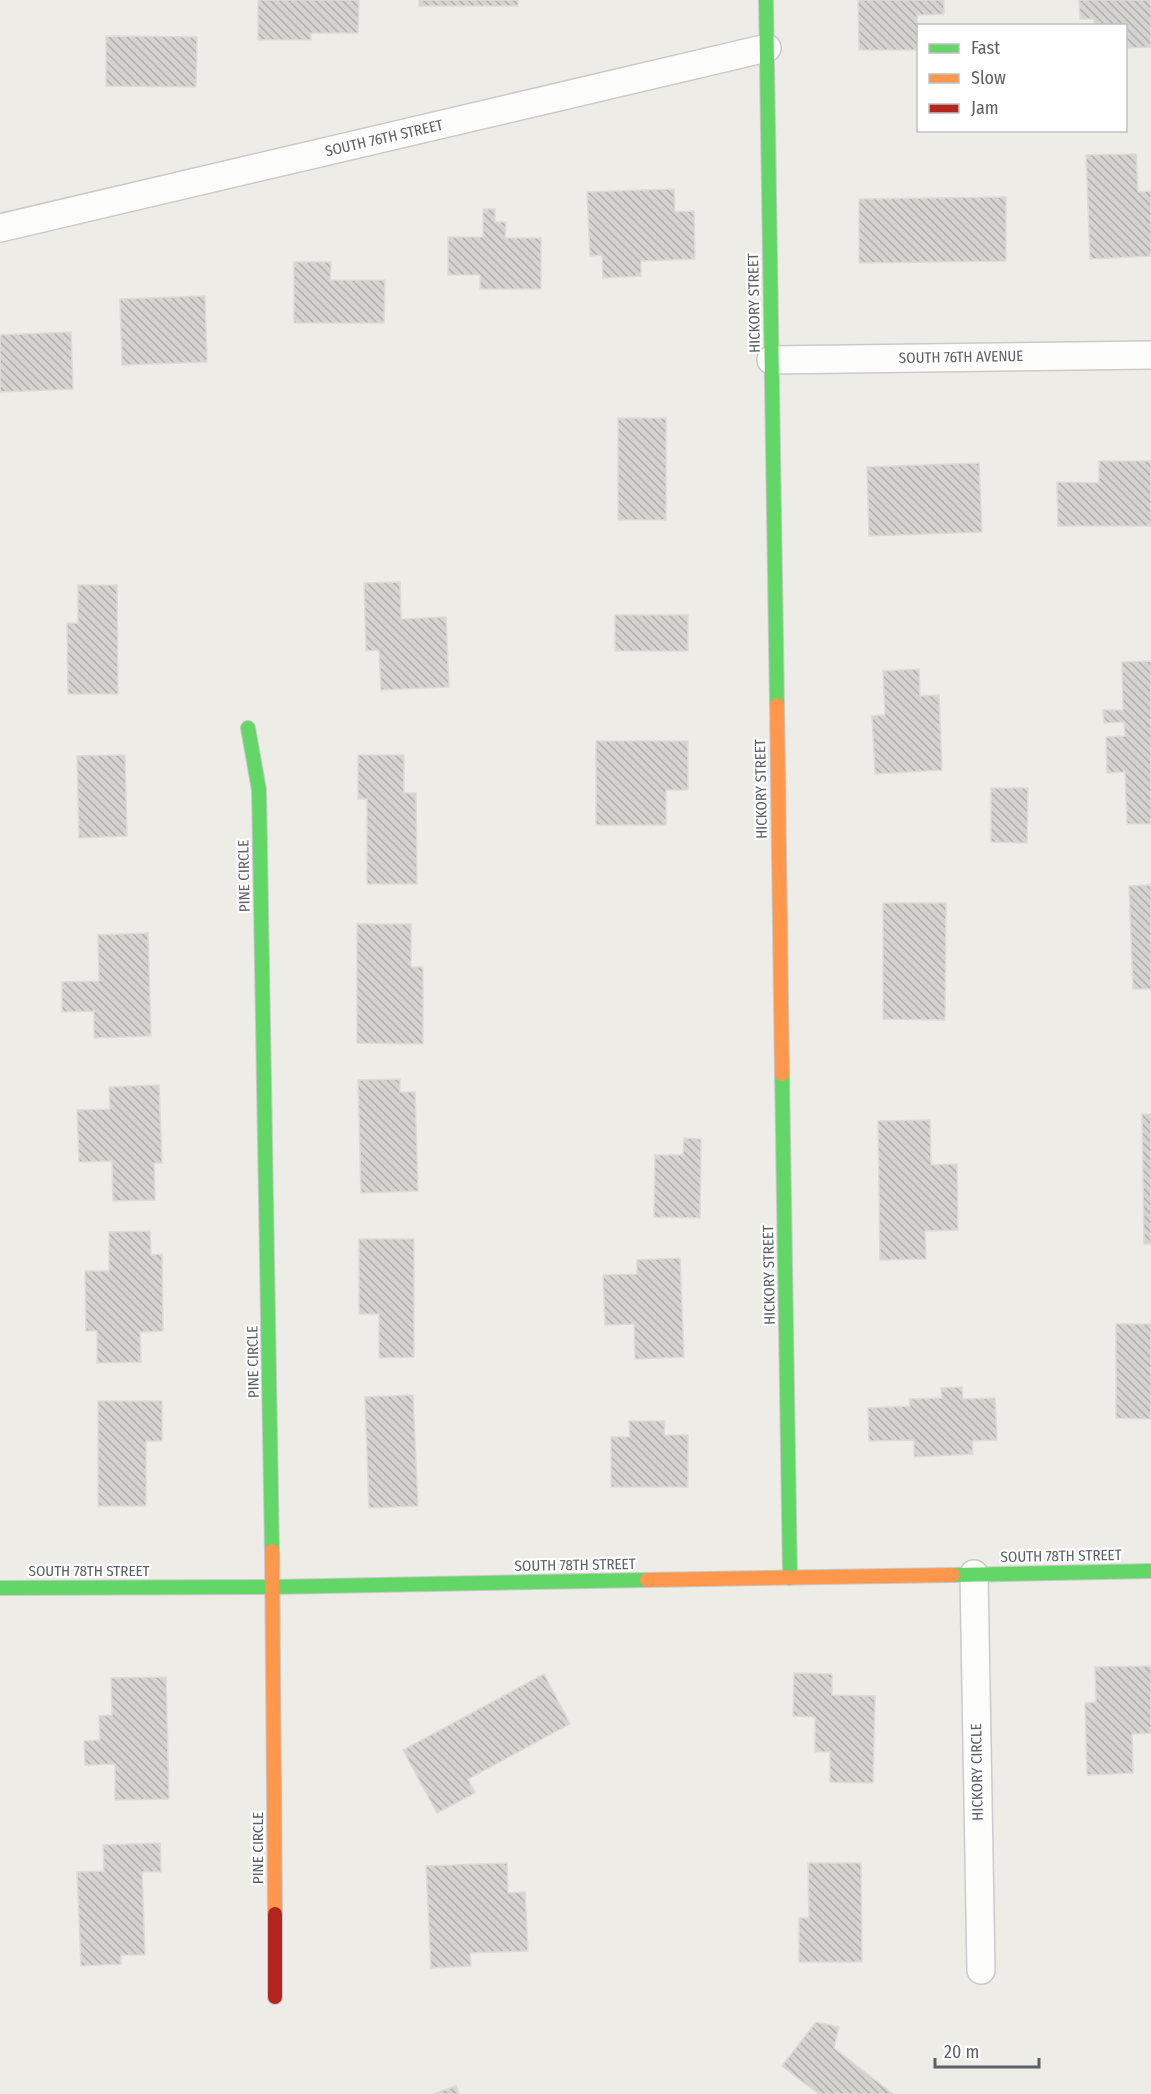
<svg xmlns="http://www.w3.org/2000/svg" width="1151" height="2094" font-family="'Fira Sans Condensed',sans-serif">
<defs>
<pattern id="building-back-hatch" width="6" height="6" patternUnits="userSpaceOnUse" patternTransform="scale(1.5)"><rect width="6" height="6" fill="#d4d3d0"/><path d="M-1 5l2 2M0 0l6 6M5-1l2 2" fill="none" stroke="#afafad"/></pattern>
</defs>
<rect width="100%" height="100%" fill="#edece7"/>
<g fill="url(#building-back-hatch)" stroke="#dddbd6" stroke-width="1.5">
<path d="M258,0H359L358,33H311V40H258Z"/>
<rect x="419" y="0" width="99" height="6"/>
<path d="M858,0H944V14L917,15L918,50H859Z"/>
<path d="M1079,0H1151V47L1126,48V26H1094V19H1080Z"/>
<path d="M106,36L197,37L196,87L106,86Z"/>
<path d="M1136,154L1138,192L1151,191V256L1090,259L1086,155Z"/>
<path d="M674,189L675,212L694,211L695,259L641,261V276L603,278L602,255L590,256L587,192Z"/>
<path d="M1006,197V261L859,263V199Z"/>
<path d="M483,209H495V222H506L505,238H541V289H480V275H448V237H483Z"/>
<path d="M294,262H331L330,280H385L384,323H294Z"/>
<path d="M205,296L207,362L122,365L120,299Z"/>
<path d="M71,332L73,389L0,392V335Z"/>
<rect x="618" y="418" width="48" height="102"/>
<path d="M1099,461H1151V526H1058L1057,482L1099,483Z"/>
<path d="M979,463L982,532L869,536L867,467Z"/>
<path d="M400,582L401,619L446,617L449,687L381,690L379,650L366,651L364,583Z"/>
<path d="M78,585H117L118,694H68L67,623H78Z"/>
<rect x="615" y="615" width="73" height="36"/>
<path d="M1151,661V824H1127L1125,772L1107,773L1106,737L1125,736L1124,722L1104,723L1103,710H1123L1122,662Z"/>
<path d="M919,669L920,696L939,695L942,770L875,774L872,716L885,715L883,671Z"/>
<path d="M596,741H688V790H666V825H596Z"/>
<path d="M125,755L127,836L79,838L77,756Z"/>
<path d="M358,755H404V793H416L417,884H367V799H358Z"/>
<path d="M991,788H1028L1027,843L991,842Z"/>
<path d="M1151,885V989H1133L1129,886Z"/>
<path d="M883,903H946L945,1020L883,1019Z"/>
<path d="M357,924H411V967H423V1044L357,1043Z"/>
<path d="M148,933L151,1036L94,1038V1011L62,1012V982L99,981L98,935Z"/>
<path d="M400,1079V1092H415L418,1191L361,1193L358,1080Z"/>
<path d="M159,1085L162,1163H154L155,1200L113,1201L112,1161L79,1162L77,1110L110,1109L109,1087Z"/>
<path d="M1142,1114H1151V1244H1144Z"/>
<path d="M930,1120L931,1165L957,1164L958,1230L925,1231L926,1259L880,1260L878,1121Z"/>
<path d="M684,1138L701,1139L700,1218L654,1217L655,1155H683Z"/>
<path d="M150,1231L151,1255L162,1254L163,1331L140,1332L141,1362L97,1363V1331H86L85,1271H109V1232Z"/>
<path d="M359,1239H414V1357L379,1358V1314H359Z"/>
<path d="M680,1258L684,1357L635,1359L634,1324L605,1325L603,1275L637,1274V1260Z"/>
<path d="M1116,1324H1151V1419L1116,1418Z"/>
<path d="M962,1387L963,1399L995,1398L997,1440L972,1441L973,1454L914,1457V1440L869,1441L868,1408L910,1406L909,1399L942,1398L941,1388Z"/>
<path d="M413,1395L418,1506L369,1508L365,1397Z"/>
<path d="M98,1401H162V1441H146V1506H98Z"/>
<path d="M629,1421H665L664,1435H688V1487H611V1437H630Z"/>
<path d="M1151,1666V1733L1132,1734L1133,1773L1087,1775L1085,1703L1096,1702L1095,1667Z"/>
<path d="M794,1673L832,1674V1695L875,1696L873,1783L830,1782V1752H815V1717L793,1716Z"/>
<path d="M544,1674L570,1724L468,1779L475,1793L437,1813L403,1750Z"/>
<path d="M166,1677L169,1799L115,1800V1764L85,1765L84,1741L100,1740L99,1716L112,1715L111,1678Z"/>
<path d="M160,1843L161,1872H142L145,1955H121V1964L81,1966L77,1872L104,1871L103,1845Z"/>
<path d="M507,1863L508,1893L525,1892L528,1951L470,1953L471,1966L431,1968L426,1866Z"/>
<path d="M808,1863H861L862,1962H799V1918H809Z"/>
<path d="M816,2022L839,2027L834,2048L893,2094H819L782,2066Z"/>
<path d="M456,2086L459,2094H433Z"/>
</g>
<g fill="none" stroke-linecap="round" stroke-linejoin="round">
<defs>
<g id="street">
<path d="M0,228L767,48"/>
<path d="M771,360L1151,355"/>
<path d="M974,1574L981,1970"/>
</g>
<g id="fast">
<path d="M766,0L777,705"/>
<path d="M248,728L259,790L272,1551"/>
<path d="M782,1074L790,1578"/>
<path d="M953,1575L1151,1571"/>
<path d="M0,1588L273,1587L647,1580"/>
</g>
<g id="slow">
<path d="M777,705L782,1074"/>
<path d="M272,1551L275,1914"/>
<path d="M647,1580L953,1575"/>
</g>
<path id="jam" d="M275,1914V1997"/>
</defs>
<use href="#street" stroke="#cacaca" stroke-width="30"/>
<use href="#fast" stroke="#c9c9c8" stroke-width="16"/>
<use href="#slow" stroke="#c9c9c8" stroke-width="16"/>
<use href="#jam" stroke="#c9c9c8" stroke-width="16"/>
<use href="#street" stroke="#fcfcfb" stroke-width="27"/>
<use href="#fast" stroke="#63d668" stroke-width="14"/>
<use href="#slow" stroke="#ff974d" stroke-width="14"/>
<use href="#jam" stroke="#b3261e" stroke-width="14"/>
</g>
<g text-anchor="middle" stroke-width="4.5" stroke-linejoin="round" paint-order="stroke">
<g font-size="15" fill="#5c6166" stroke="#fff">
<text transform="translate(384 138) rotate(-13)" y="5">SOUTH 76TH STREET</text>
<text transform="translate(754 303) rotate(-91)" y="5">HICKORY STREET</text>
<text transform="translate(961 357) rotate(-1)" y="5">SOUTH 76TH AVENUE</text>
<text transform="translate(761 789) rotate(-91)" y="5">HICKORY STREET</text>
<text transform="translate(244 876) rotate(-91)" y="5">PINE CIRCLE</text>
<text transform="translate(769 1275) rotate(-91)" y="5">HICKORY STREET</text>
<text transform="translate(253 1362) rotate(-91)" y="5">PINE CIRCLE</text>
<text transform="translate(1061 1556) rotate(-1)" y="5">SOUTH 78TH STREET</text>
<text transform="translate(575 1565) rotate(-1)" y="5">SOUTH 78TH STREET</text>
<text x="89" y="1576">SOUTH 78TH STREET</text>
<text transform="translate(977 1772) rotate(-91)" y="5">HICKORY CIRCLE</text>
<text transform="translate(258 1848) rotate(-90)" y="5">PINE CIRCLE</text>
</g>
</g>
<rect x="917" y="24" width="210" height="108" fill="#ffffff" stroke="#bec0c2" stroke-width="1.5"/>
<rect x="929" y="44" width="30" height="9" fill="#63d668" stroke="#bec0c2" stroke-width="1.5"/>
<text x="971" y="54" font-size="18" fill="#5c6166">Fast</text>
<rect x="929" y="74" width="30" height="9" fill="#ff974d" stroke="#bec0c2" stroke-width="1.5"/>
<text x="971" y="84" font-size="18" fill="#5c6166">Slow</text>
<rect x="929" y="104" width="30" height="9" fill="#b3261e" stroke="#bec0c2" stroke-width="1.5"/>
<text x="971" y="114" font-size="18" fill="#5c6166">Jam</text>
<path d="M935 2058v9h104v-9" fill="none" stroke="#5c6166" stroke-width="3"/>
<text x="944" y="2058" font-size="18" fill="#5c6166" stroke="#ffffff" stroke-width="4.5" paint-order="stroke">20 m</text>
</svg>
